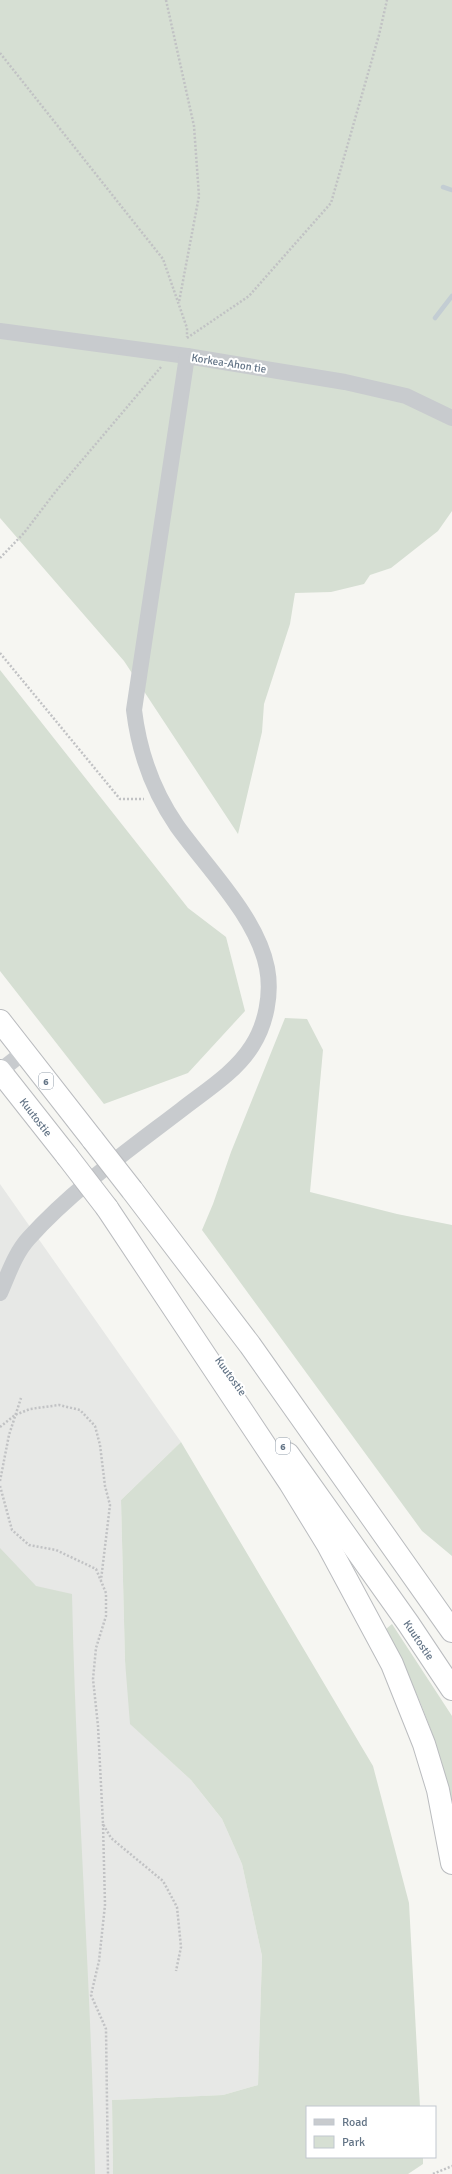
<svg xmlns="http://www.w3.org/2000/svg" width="452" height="2174" font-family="Signika,sans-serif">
<rect width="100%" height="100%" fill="#f6f6f2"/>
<path fill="#e7e8e6" d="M0,1184L181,1442L121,1500L125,1661L135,1728L191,1780L222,1819L242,1864L262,1956L258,2085L223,2095L112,2100L113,2174H0Z"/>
<g fill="#d6dfd3">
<path d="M0,0H452V511L438,531L391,568L370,575L364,584L331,592L295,593L290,624L264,704L262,732L238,834L124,661L0,518Z"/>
<path d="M0,670L188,908L226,937L245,1011L188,1073L104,1104L0,971Z"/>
<path d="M285,1018L307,1019L323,1050L310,1192L397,1214L452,1225V1556L422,1531L202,1230L213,1204L231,1152Z"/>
<path d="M181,1442L373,1766L409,1903L420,2107H307V2157H423V2164L408,2174H113L112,2100L223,2095L258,2085L262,1956L242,1864L222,1819L191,1780L130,1724L125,1661L121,1500Z"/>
<path d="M0,1548L36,1586L72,1594C76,1787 91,1980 95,2174H0Z"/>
<path d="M392,1624L452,1716V1807C440,1742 416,1689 386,1629Z"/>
</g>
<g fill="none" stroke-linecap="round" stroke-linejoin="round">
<g stroke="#c3cdd3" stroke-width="4.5">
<path d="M443,187L452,190"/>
<path d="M435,318L452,296"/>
</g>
<defs>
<g id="highway">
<path d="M0,1021L93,1140"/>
<path d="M0,1071L67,1156"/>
<path d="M132,1190L250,1345L452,1631"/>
<path d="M107,1208L290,1483L328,1545L392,1664L424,1744L438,1790L452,1863"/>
<path d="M288,1454L408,1623L452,1689"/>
</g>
</defs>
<use href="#highway" stroke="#babcbf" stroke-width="24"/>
<g stroke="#c1c2c4" stroke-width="2.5" stroke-dasharray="2 2" stroke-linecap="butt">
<path d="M166,0L194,126L199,196L179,302"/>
<path d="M0,53L163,259L187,328V337"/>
<path d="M187,338L249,296L331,203L379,35L387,0"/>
<path d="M0,558L24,533L56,491L161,367"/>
<path d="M0,653L120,799H144"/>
<path d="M0,1427L15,1415L30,1409L59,1405L80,1410L95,1426L100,1445L105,1486L110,1505L101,1580"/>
<path d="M0,1481L9,1435L21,1398"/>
<path d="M0,1486L12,1530L29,1545L56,1550L96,1569L106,1593V1616L96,1648L93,1679L98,1726L103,1824L111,1838L163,1881L177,1907L181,1947L176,1971"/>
<path d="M103,1824L105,1905L99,1961L91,1995L106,2029L108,2174"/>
<path d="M433,2174L452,2166"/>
</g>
<g stroke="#c8cbce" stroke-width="16">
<path d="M0,331L187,356L345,382L406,396L452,418"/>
<path d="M0,1071L24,1052"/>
<path d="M0,1293C8,1275 15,1253 29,1238C72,1190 130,1149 181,1110C205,1091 235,1073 252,1046C266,1024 272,994 267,968C257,917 207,868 177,826C153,791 139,752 134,710L187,356"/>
</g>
<use href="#highway" stroke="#fff" stroke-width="22"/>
<defs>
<g id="highway-bridge">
<path d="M93,1140L132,1190"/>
<path d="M67,1156L107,1208"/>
</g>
</defs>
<use href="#highway-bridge" stroke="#babcbf" stroke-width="24" stroke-linecap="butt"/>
<use href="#highway-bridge" stroke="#fff" stroke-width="22"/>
</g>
<g text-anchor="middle" stroke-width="4" stroke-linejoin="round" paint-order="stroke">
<g fill="#fff" stroke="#929eaa" stroke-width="1">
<rect x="39" y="1073" width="14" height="16" rx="3"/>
<rect x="276" y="1438" width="14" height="16" rx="3"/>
</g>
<g font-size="10" font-weight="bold" fill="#637486">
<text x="46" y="1085">6</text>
<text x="283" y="1450">6</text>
</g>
<g font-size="11" fill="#637486" stroke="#fff">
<text transform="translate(229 363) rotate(9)" y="4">Korkea-Ahon tie</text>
<text transform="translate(36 1117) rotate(52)" y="4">Kuutostie</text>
<text transform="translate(231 1376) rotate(54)" y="4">Kuutostie</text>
<text transform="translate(419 1640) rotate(56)" y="4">Kuutostie</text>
</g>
</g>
<rect x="306" y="2106" width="130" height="52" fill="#ffffff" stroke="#c1c7cf"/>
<rect x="314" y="2119" width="20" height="6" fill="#c8cbce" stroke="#c1c7cf"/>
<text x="342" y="2126" font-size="12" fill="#637486">Road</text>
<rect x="314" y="2136" width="20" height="12" fill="#d6dfd3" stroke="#c1c7cf"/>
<text x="342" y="2146" font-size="12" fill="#637486">Park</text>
</svg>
